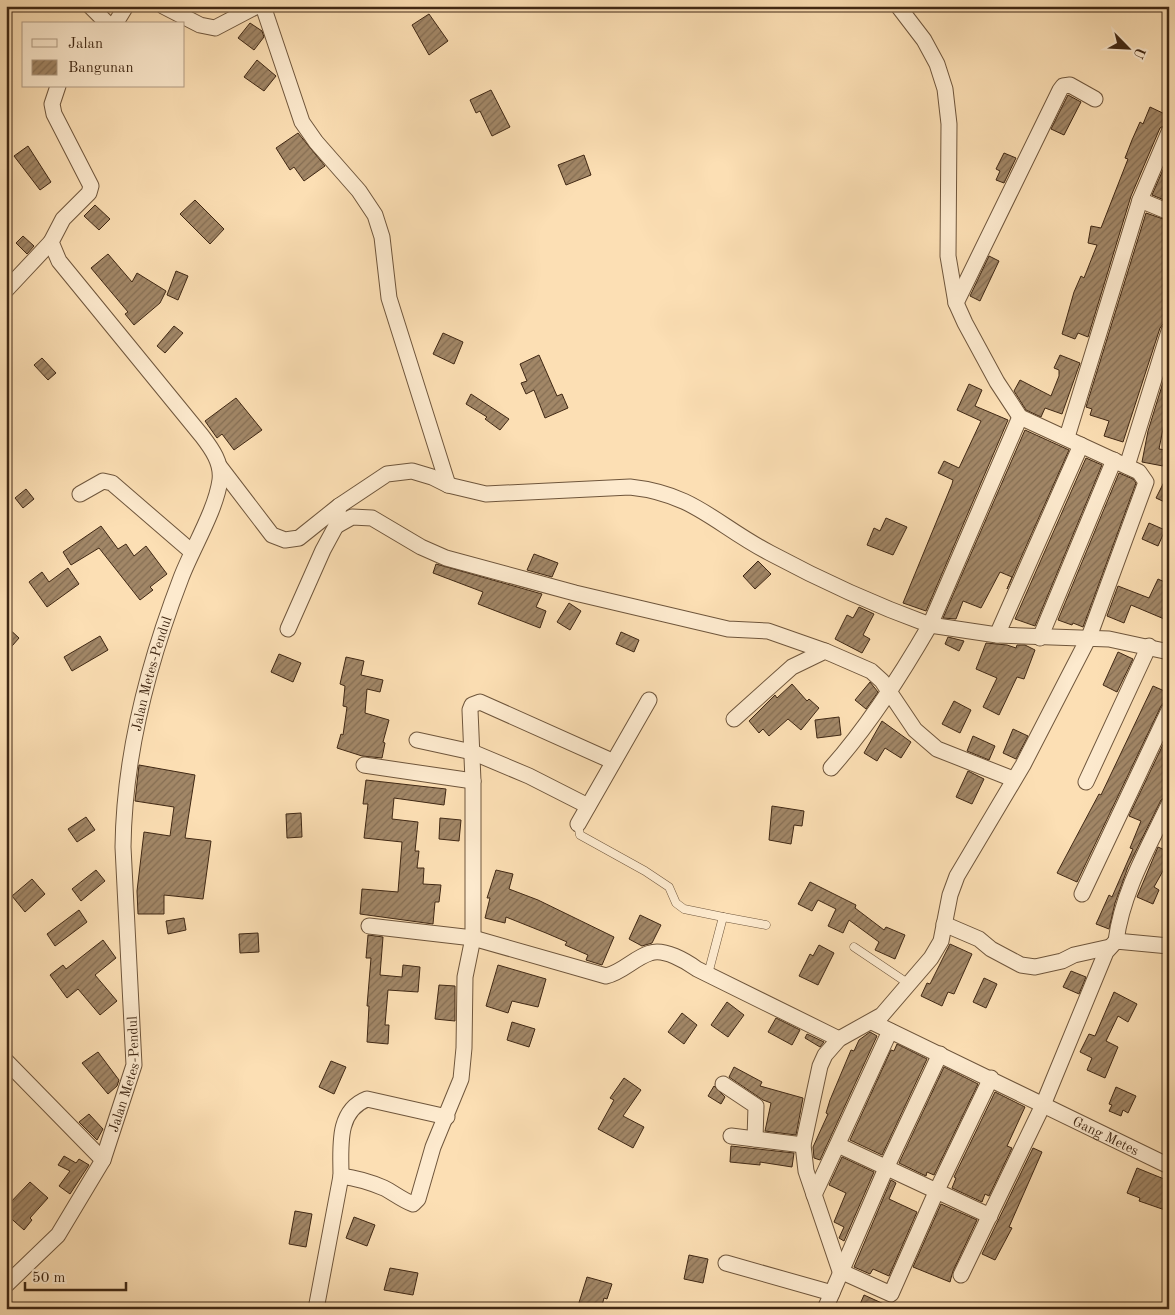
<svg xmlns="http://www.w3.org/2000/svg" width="1175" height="1315" font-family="'Old Standard TT',serif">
<defs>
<pattern id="building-hatch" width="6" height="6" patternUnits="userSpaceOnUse" patternTransform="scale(1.25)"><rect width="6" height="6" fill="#a28767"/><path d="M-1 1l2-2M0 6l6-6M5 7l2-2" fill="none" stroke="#856e54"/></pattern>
</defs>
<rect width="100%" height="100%" fill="#fcdfb4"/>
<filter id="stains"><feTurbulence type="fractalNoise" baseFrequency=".004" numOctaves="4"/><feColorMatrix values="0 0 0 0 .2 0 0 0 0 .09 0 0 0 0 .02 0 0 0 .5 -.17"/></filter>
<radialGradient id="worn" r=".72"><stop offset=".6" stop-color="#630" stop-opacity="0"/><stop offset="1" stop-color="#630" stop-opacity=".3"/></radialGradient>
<g fill="url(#building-hatch)" stroke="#402814">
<path d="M429,14L448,41L429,55L412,25Z"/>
<path d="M250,23L262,31L264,37L254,50L238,38Z"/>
<path d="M257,60L276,76L264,91L244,77Z"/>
<path d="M491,90L510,127L492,136L480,111L476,113L470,100Z"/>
<path d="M1068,95L1081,102L1064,135L1051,129Z"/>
<path d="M1150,107L1169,116V123L1160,128L1131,196L1088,337L1078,333L1075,339L1062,334L1074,292L1081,276L1084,278L1097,245L1088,243L1091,226L1101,228L1128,159L1125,158L1132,140L1140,122L1143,124Z"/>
<path d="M298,133L325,166L304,181L294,167L290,170L276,148Z"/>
<path d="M28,146L51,182L40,190L14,156Z"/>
<path d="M1004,153L1016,158L1004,183L996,180L1000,171L996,169Z"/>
<path d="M584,155L591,175L566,185L558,165Z"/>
<path d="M1169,156V202L1152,195Z"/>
<path d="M195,200L224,229L210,244L180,214Z"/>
<path d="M95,205L110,219L99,230L84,216Z"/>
<path d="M1146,213L1169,221V322L1163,324L1160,328L1123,442L1104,436L1109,421L1090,415L1092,409L1086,407Z"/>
<path d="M23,236L34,246L27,254L16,243Z"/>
<path d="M108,254L132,282L137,273L166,291L160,303L134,325L125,314L128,312L91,268Z"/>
<path d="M989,256L999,261L980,301L970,296Z"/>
<path d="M176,271L188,276L178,300L167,295Z"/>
<path d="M174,326L183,333L165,353L157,346Z"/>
<path d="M443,333L463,342L454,364L433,354Z"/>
<path d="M539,355L557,396L562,394L568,408L545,418L534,390L526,394L521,383L527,381L520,364Z"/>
<path d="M1060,355L1080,363L1062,414L1045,408L1041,417L1026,410L1014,391L1020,380L1051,396L1059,376V370L1054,368Z"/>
<path d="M42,358L56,373L48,380L34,365Z"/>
<path d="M1169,363V426L1164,424L1159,449L1166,450L1163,466L1142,462L1148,431Z"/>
<path d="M969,384L982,390L975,406L1008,420L926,611L903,603L952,484L953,480L938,473L944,461L959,468L981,421L957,410Z"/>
<path d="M471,394L509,419L500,430L485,419L487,417L466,404Z"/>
<path d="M236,398L262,430L234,450L222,434L217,438L205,421Z"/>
<path d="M1025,430L1069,450L1007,589L1012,577L1000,572L981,608L963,601L956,619L943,618Z"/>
<path d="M1086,458L1102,465L1035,626L1015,619Z"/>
<path d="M1169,472V504L1156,498Z"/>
<path d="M1119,473L1133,479L1136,483L1083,627L1073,623L1072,625L1058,620Z"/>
<path d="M26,489L34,499L23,508L15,498Z"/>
<path d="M886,518L907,527L893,555L867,545L874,528L880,531Z"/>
<path d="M1149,523L1165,530L1158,546L1142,539Z"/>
<path d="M101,526L118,549L126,544L134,556L146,546L167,574L150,587L153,590L140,600L99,548L71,565L63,552Z"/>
<path d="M534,554L558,563L552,577L527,570Z"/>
<path d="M758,561L771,574L755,589L743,576Z"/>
<path d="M436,564L542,594L536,607L546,611L540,628L478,604L483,592L433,573Z"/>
<path d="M68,568L79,584L47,607L29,582L42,572L49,582Z"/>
<path d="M1158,579L1169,584V621L1131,605L1124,623L1107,616L1118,586L1149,598Z"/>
<path d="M569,603L581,611L570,630L557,622Z"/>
<path d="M859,607L874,614L863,635L870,639L862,653L835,639L847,615L853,618Z"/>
<path d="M6,626L19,638L6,653Z"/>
<path d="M621,632L639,640L634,652L616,644Z"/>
<path d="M100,636L108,650L72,671L64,657Z"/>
<path d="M948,637L964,641L959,651L945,644Z"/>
<path d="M986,643L1007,645L1016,648L1017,645H1025L1035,650L1024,679L1017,677L999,715L983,707L997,678L976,669Z"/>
<path d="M1118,652L1133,659L1117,692L1103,685Z"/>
<path d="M279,654L301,663L293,682L271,672Z"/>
<path d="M346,657L364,661L361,675L383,680L380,692L367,689L365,713L389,720L383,742L385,743L382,758L362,756L337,748L341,734L343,735L347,707L343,706L345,686L340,684Z"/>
<path d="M870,682L878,692L866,709L855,700Z"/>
<path d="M792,684L807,701L809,699L819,708L801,730L788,719L769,736L763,729L759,733L749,721L775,695L777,698Z"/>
<path d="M1153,686L1169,693V696L1161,706L1077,882L1057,873L1099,794L1101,795Z"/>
<path d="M954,701L971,710L960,733L942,724Z"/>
<path d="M839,717L841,735L817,738L815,720Z"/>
<path d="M882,721L911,742L901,758L885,748L877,761L864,753Z"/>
<path d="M1013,729L1028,736L1016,759L1003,753Z"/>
<path d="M1169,732V795L1161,800L1128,867L1115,903L1109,929L1096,924L1109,895L1112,897L1133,849L1130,848L1141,821L1129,816Z"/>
<path d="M973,736L995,746L989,760L967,751Z"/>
<path d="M139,765L195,775L185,838L211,841L203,899L164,895V914H138L137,891L144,832L170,836L174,807L135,801Z"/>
<path d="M968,771L984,779L972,804L956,797Z"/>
<path d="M366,780L446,789L444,805L394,798L392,819L418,822L415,851H419L417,868H424L423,884L441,885L439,902H435L433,924L360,914L362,889L398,892L402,842L364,838L368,804H363Z"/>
<path d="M772,806L804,811L802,826L794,825L791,844L769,840Z"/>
<path d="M301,813L302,837L287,838L286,814Z"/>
<path d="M86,817L95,830L77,842L68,829Z"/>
<path d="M440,818L461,820L459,841L439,839Z"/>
<path d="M1158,847L1169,852V860L1154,887L1159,890L1153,904L1137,897Z"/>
<path d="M96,870L105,881L81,901L72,889Z"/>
<path d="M496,870L513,874L509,889L538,900L614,937L602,965L586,960L588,955L565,945L567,942L546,933L506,917L505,923L485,918L490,898H487Z"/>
<path d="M32,879L45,894L25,912L12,896Z"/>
<path d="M810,882L856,905L855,908L884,930L886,927L905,935L895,959L875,950L879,942L849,920L843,933L828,926L836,909L818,900L812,911L798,904Z"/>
<path d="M79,910L87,922L55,946L47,934Z"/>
<path d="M640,915L661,925L652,943L642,946L629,939Z"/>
<path d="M184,918L186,930L168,934L166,921Z"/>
<path d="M258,933L259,952L240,953L239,934Z"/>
<path d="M368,935L383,937L380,975L402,977L403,965L420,967L418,992L388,990L385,1025H389L388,1044L367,1042L369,1006H367L371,958H366Z"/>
<path d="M103,940L116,958L95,975L117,1001L100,1015L78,989L67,998L50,975L63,965L66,969Z"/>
<path d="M950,944L972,954L954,994L948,992L942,1006L921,996L927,983L930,984Z"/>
<path d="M819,945L834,953L818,985L799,976L810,954L813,956Z"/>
<path d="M498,965L546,979L538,1007L512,1001L508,1013L486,1006Z"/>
<path d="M1071,971L1086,977L1079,994L1063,987Z"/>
<path d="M984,978L997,984L986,1008L973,1002Z"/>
<path d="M439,985L455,986V1021L435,1019Z"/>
<path d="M1114,992L1137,1004L1128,1022L1118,1016L1106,1041L1118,1047L1105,1078L1087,1070L1092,1058L1080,1052L1089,1034L1095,1036Z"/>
<path d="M727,1002L744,1015L728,1037L711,1025Z"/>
<path d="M682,1013L697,1025L684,1044L668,1032Z"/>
<path d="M776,1018L800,1030L792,1045L768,1032Z"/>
<path d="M512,1022L535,1029L529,1047L507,1040Z"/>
<path d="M870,1032L877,1036L820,1160L814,1158L813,1147L828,1114L826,1113L830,1100L851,1050L854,1051L859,1040Z"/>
<path d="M807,1034L824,1042L820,1047L805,1038Z"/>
<path d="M897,1044L927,1059L882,1155L850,1140L891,1050L894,1051Z"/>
<path d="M98,1052L119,1080L117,1086L108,1094L82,1063Z"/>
<path d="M331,1061L346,1067L334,1094L319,1087Z"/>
<path d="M734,1067L762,1082L760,1086L803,1098L796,1135L765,1131L771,1103L763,1100L729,1077Z"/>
<path d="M944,1067L978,1084L934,1175L927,1172L926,1176L899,1163Z"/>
<path d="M624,1078L641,1090L623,1116L644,1127L633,1148L598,1129L614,1100L610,1098Z"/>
<path d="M714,1086L725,1097L721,1104L708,1096Z"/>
<path d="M1116,1087L1136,1096L1128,1113L1123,1110L1121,1116L1109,1111L1112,1105L1109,1104Z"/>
<path d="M995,1092L1025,1107L1007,1146L1012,1148L989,1196L985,1194L982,1202L952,1188L956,1178L954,1177Z"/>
<path d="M89,1114L103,1129L97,1140L79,1122Z"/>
<path d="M731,1146L794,1153L792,1167L760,1162V1165L730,1162Z"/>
<path d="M1033,1148L1042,1152L1009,1227L1012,1228L995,1260L982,1254Z"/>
<path d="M64,1156L76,1163L79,1159L89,1165L70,1194L59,1186L70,1171L58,1165Z"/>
<path d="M842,1157L874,1172L844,1241L839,1238L844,1227L834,1222L846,1193L829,1185Z"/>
<path d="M1137,1168L1169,1181V1201L1165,1210L1139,1201L1140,1198L1127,1193Z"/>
<path d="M891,1180L896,1183L889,1199L917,1212L889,1276L873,1269L870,1274L854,1267Z"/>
<path d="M30,1182L48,1198L30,1218L32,1220L24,1230L6,1214V1207Z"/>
<path d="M941,1204L977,1220L953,1271L950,1282L913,1267Z"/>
<path d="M295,1211L312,1214L306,1247L289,1244Z"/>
<path d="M354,1217L375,1225L367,1246L346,1238Z"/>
<path d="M689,1255L708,1259L703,1283L684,1279Z"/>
<path d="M390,1268L418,1273L413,1295L384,1290Z"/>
<path d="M587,1277L612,1284L607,1299L604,1298L601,1309H577Z"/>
<path d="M864,1295L895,1309H858Z"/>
</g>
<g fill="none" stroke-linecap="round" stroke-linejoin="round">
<defs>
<g id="lane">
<path d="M578,824L580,835L645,871L669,887L676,903L684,909L723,917L708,974"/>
<path d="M723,917L766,925"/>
<path d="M854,947L909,984"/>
</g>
<g id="street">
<path d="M90,6L108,24"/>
<path d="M163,6L200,25L215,28L257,6"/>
<path d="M263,6L302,122L316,142L359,191L375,215L382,237L389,298L448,485"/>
<path d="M898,6L924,40L937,64L945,89L949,124L948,256L956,303L965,323L997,382L1020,417L1139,472L1146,482L1089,637L1023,765L957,876L950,895L941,941L931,958L882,1015L839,1039L825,1055L820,1066L803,1145L806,1171L840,1271L891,1294L937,1190L991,1078"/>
<path d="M115,24L126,6"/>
<path d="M1140,200L1169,212"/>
<path d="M6,290L51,242"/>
<path d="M956,303L1060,90L1063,86L1070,85L1095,99"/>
<path d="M1020,417L930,625L997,635L1109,639L1169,652"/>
<path d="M1067,437L1140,200L1169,132"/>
<path d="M1127,466L1169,331"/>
<path d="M220,467L272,535L285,540L299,538L339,506L387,474L412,471L432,477L448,485L486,494L630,487C695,494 716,525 770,553C822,581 875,605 930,625C901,675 870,724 831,768"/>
<path d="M80,494L103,481L112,483L192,552"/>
<path d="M339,506L336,526L352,517L372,518L421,547L446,558L575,593L728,629L768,631L825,651"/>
<path d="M288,629L323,550L336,526"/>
<path d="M997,635L1081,445"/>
<path d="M1040,638L1114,460"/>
<path d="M734,719L792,667L825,651L871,671L882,681L915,730L937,749L1013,779"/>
<path d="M417,740L472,752L529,776L588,806"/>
<path d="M364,765L473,781"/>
<path d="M1086,782L1149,646"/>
<path d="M578,824L649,700"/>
<path d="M1082,894L1169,710"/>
<path d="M944,924L979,939L991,949L1021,965L1035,967L1062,961L1074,955L1110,947"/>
<path d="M369,926L473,938L606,976C623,972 634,958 650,953C664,948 686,961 697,969L839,1039"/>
<path d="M1116,941C1122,893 1148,848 1169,804"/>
<path id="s1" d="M872,1022L1169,1166"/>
<path d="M6,1061L103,1160"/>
<path d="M723,1084L756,1106L755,1139"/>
<path d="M731,1136L803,1145"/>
<path d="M838,1145L990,1216"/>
<path d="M341,1176C341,1148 336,1111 367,1099L447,1117"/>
<path d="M814,1195L890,1031"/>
<path d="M726,1263L832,1293"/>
<path d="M961,1275L1043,1105L1106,952L1116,941L1169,946"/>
<path id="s2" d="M6,1285L58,1235L103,1160L134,1065L123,847C124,755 148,664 181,578C192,549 216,510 220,480C222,463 212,449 202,436L59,261L51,242L63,219L89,193L91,186L54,114L52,104L58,86"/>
<path d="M316,1309L341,1176C356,1178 370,1182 384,1188C394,1193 402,1200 413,1204L418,1199L433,1147L461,1079L464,1048L465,977L473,938V781L470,710L472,705L480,702L612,761"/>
<path d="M825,1309L887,1166L940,1054"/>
</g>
</defs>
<use href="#lane" stroke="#6f563c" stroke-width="9"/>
<use href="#street" stroke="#6f563c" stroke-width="17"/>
<use href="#lane" stroke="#fdeace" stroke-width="8"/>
<use href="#street" stroke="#fdeace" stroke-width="15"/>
</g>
<g text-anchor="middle" stroke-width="4.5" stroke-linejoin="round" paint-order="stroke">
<g font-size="14" fill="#402814" stroke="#fdeace">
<text dy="5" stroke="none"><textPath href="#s2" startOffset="654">Jalan Metes-Pendul</textPath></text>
<text dy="5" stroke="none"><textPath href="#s2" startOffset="249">Jalan Metes-Pendul</textPath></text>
<text dy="5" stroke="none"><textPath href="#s1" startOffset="260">Gang Metes</textPath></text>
</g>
</g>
<rect width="1175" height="1315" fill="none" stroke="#fcdfb4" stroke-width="25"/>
<rect x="8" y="8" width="1160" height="1300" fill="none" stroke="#402814" stroke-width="2.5"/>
<rect x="12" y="12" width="1150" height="1290" fill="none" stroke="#402814"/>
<rect x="22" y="22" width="162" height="65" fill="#fdeace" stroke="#b19c84"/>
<rect x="32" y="39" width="25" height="8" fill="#fdeace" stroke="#b19c84"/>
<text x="68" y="48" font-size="15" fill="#402814">Jalan</text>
<rect x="32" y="60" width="25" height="15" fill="url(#building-hatch)" stroke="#b19c84"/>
<text x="68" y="72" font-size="15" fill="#402814">Bangunan</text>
<g transform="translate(1128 48) rotate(114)" stroke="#fdeace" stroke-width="4" paint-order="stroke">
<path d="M0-4L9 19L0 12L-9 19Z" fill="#402814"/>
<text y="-8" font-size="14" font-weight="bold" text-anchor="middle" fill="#402814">U</text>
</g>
<path d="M25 1282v8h101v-8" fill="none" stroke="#402814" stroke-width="2.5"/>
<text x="32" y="1282" font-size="15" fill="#402814" stroke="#fdeace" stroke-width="4" paint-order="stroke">50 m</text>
<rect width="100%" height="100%" filter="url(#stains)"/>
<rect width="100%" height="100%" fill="url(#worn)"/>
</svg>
